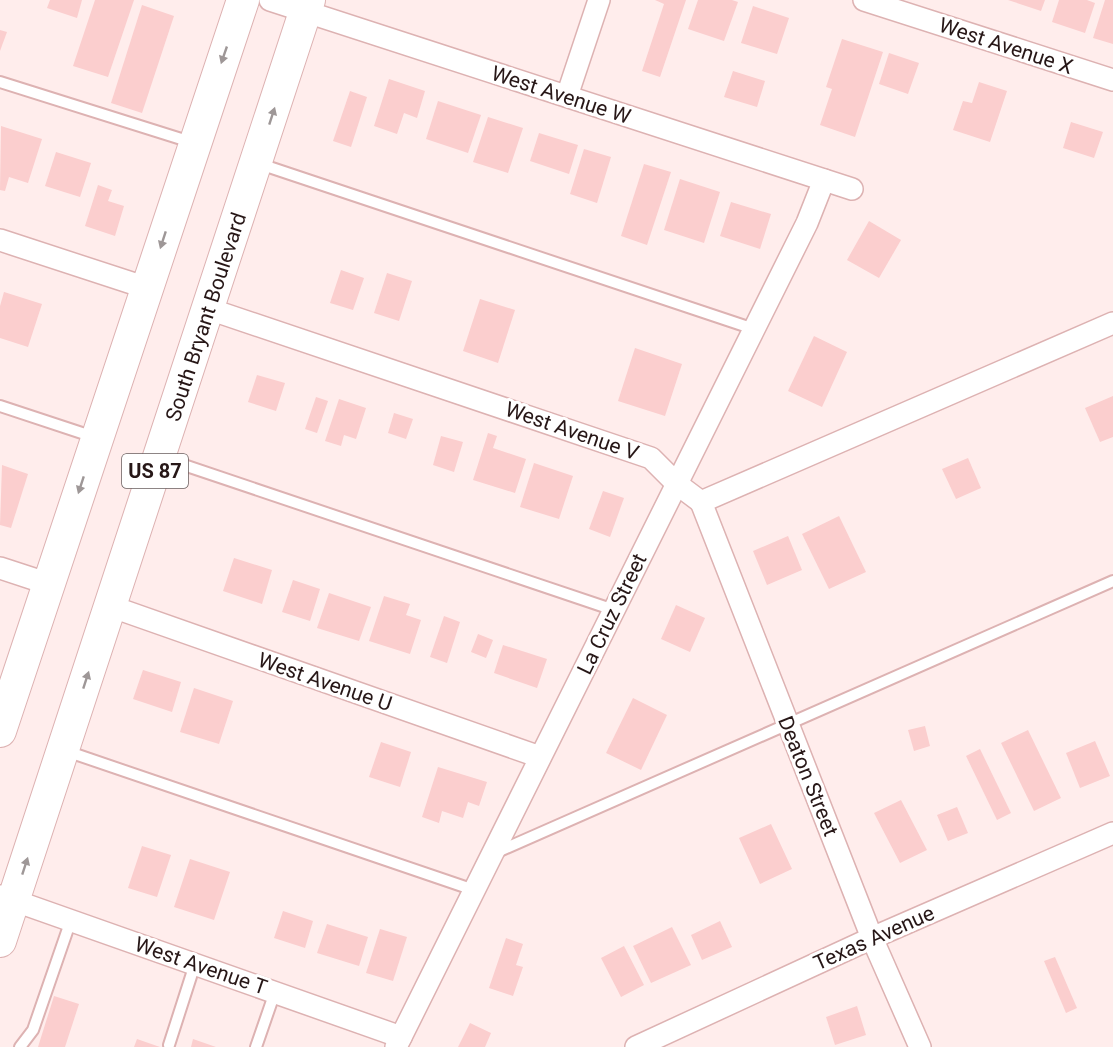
<svg xmlns="http://www.w3.org/2000/svg" width="1113" height="1047" font-family="Roboto,sans-serif">
<rect width="100%" height="100%" fill="#ffedec"/>
<g fill="#fbcece">
<path d="M50,0H82L77,18L47,8Z"/>
<path d="M95,0H134L108,77L73,66Z"/>
<path d="M655,0H686L660,77L642,71L664,4Z"/>
<path d="M698,0H732L738,2L724,41L688,29Z"/>
<path d="M1008,0H1045L1041,11Z"/>
<path d="M1059,0H1087L1095,3L1085,33L1052,22Z"/>
<path d="M1105,0H1113V44L1093,38Z"/>
<path d="M142,5L174,16L142,113L111,103Z"/>
<path d="M753,6L789,18L777,54L741,43Z"/>
<path d="M0,30L7,32L0,51Z"/>
<path d="M842,39L883,52L855,137L820,125L832,89L826,87Z"/>
<path d="M889,53L919,63L908,94L879,84Z"/>
<path d="M733,71L765,81L757,107L724,97Z"/>
<path d="M389,79L425,91L417,118L404,113L397,134L374,126Z"/>
<path d="M979,82L1007,91L990,142L953,130L963,101L972,103Z"/>
<path d="M350,91L367,97L351,147L333,141Z"/>
<path d="M438,101L481,115L468,153L426,139Z"/>
<path d="M488,117L523,128L508,173L473,162Z"/>
<path d="M1071,122L1103,132L1094,158L1063,148Z"/>
<path d="M1,126L42,139L28,183L9,177L5,191L0,190Z"/>
<path d="M539,133L578,145L569,174L530,161Z"/>
<path d="M584,149L611,157L597,203L570,194Z"/>
<path d="M56,152L91,163L80,197L45,186Z"/>
<path d="M644,164L671,172L647,245L621,236Z"/>
<path d="M680,179L720,192L704,243L664,230Z"/>
<path d="M98,185L112,190L108,201L124,206L115,236L85,226Z"/>
<path d="M731,202L771,214L760,249L720,236Z"/>
<path d="M869,221L901,240L879,278L847,260Z"/>
<path d="M341,270L364,278L353,310L330,303Z"/>
<path d="M387,273L412,281L399,321L374,313Z"/>
<path d="M4,292L42,304L28,347L0,338V306Z"/>
<path d="M480,299L515,310L498,363L463,351Z"/>
<path d="M814,336L847,352L822,407L788,391Z"/>
<path d="M635,348L682,364L665,416L618,401Z"/>
<path d="M257,375L285,383L276,411L248,402Z"/>
<path d="M1113,396V437L1100,442L1085,408Z"/>
<path d="M316,397L328,401L317,433L305,429Z"/>
<path d="M339,399L366,408L356,439L344,435L341,446L325,441Z"/>
<path d="M394,413L413,419L406,439L388,433Z"/>
<path d="M488,433L497,436L493,448L526,459L515,493L473,480Z"/>
<path d="M441,436L463,442L454,472L433,465Z"/>
<path d="M968,458L981,488L956,499L942,469Z"/>
<path d="M534,463L573,476L559,519L520,507Z"/>
<path d="M2,465L28,474L11,528L0,525Z"/>
<path d="M603,491L624,498L610,537L589,529Z"/>
<path d="M839,516L866,572L829,589L802,534Z"/>
<path d="M788,536L802,570L767,585L753,551Z"/>
<path d="M234,558L272,570L262,604L223,591Z"/>
<path d="M293,580L320,589L310,621L282,612Z"/>
<path d="M329,593L371,607L359,641L317,628Z"/>
<path d="M384,596L410,604L406,615L421,620L410,654L369,641Z"/>
<path d="M676,605L705,618L690,652L661,639Z"/>
<path d="M444,616L460,622L447,663L430,657Z"/>
<path d="M478,634L493,640L486,658L471,652Z"/>
<path d="M503,645L547,659L537,688L494,673Z"/>
<path d="M143,670L181,682L172,712L133,699Z"/>
<path d="M194,688L233,701L219,744L180,732Z"/>
<path d="M633,698L667,715L641,770L606,753Z"/>
<path d="M925,726L930,746L914,751L908,730Z"/>
<path d="M1028,730L1061,798L1034,811L1001,743Z"/>
<path d="M1095,741L1110,776L1080,788L1066,753Z"/>
<path d="M381,742L411,752L400,787L369,777Z"/>
<path d="M980,749L1011,813L997,820L966,756Z"/>
<path d="M438,767L487,782L479,806L468,802L463,818L442,811L439,823L422,817Z"/>
<path d="M901,800L927,850L900,863L874,813Z"/>
<path d="M957,807L968,833L948,841L937,815Z"/>
<path d="M771,824L792,869L760,884L739,838Z"/>
<path d="M142,846L171,855L157,897L128,888Z"/>
<path d="M190,859L230,872L214,920L174,907Z"/>
<path d="M283,911L313,921L305,948L274,938Z"/>
<path d="M720,921L732,947L702,960L691,935Z"/>
<path d="M327,924L368,937L359,966L317,953Z"/>
<path d="M672,927L691,965L651,983L633,946Z"/>
<path d="M380,929L407,937L393,981L366,973Z"/>
<path d="M506,938L523,944L516,965L523,967L513,996L489,988Z"/>
<path d="M624,946L644,985L621,997L601,958Z"/>
<path d="M1055,957L1077,1008L1066,1013L1044,961Z"/>
<path d="M54,996L79,1004L65,1047H38Z"/>
<path d="M857,1006L866,1035L835,1045L826,1017Z"/>
<path d="M470,1023L491,1033L485,1047H458Z"/>
<path d="M137,1039L160,1047H134Z"/>
<path d="M193,1039L216,1047H191Z"/>
</g>
<g fill="none" stroke-linecap="round" stroke-linejoin="round">
<defs>
<g id="service">
<path d="M0,82L194,143"/>
<path d="M257,163L754,329"/>
<path d="M0,406L94,437"/>
<path d="M163,458L614,610"/>
<path d="M66,751L474,890"/>
<path d="M495,853L1113,581"/>
<path d="M169,1045L195,964"/>
<path d="M20,1047L33,1030L71,920"/>
<path d="M256,1047L275,992"/>
</g>
<g id="minor">
<path d="M270,0L852,189"/>
<path d="M864,0L1113,80"/>
<path d="M567,96L599,0"/>
<path d="M0,240L147,288"/>
<path d="M209,309L651,458L677,484L701,502"/>
<path d="M701,502L872,938L920,1047"/>
<path d="M701,502L1113,323"/>
<path d="M0,568L49,584"/>
<path d="M110,606L540,757"/>
<path d="M1,896L401,1037"/>
<path d="M396,1047L807,223L824,180"/>
<path d="M636,1047L872,938L1113,833"/>
</g>
<g id="primary">
<path d="M0,731L243,0"/>
<path d="M0,941L309,0"/>
</g>
</defs>
<use href="#service" stroke="#ddb2b2" stroke-width="14"/>
<use href="#minor" stroke="#ddb2b2" stroke-width="24"/>
<use href="#primary" stroke="#ddb2b2" stroke-width="34"/>
<use href="#service" stroke="#fff" stroke-width="10"/>
<use href="#minor" stroke="#fff" stroke-width="21"/>
<use href="#primary" stroke="#fff" stroke-width="32"/>
</g>
<defs><path id="oneway-solid" d="M-6-.8H1V-3.2L6.5 0L1 3.2V.8H-6Z" transform="scale(1.5)"/></defs>
<g fill="#9e9797">
<use href="#oneway-solid" transform="translate(224 55) rotate(109)"/>
<use href="#oneway-solid" transform="translate(272 116) rotate(-72)"/>
<use href="#oneway-solid" transform="translate(163 240) rotate(108)"/>
<use href="#oneway-solid" transform="translate(81 485) rotate(108)"/>
<use href="#oneway-solid" transform="translate(86 680) rotate(-72)"/>
<use href="#oneway-solid" transform="translate(25 866) rotate(-72)"/>
</g>
<g text-anchor="middle" stroke-width="6" stroke-linejoin="round" paint-order="stroke">
<rect fill="#fff" stroke="#685d5d" stroke-width="1.5" x="122" y="454" width="66" height="34" rx="4.5"/>
<g font-size="20" font-weight="bold" fill="#271717">
<text x="155" y="478">US 87</text>
</g>
<g font-size="21" fill="#271717" stroke="#fff">
<text transform="translate(1006 46) rotate(18)" y="7">West Avenue X</text>
<text transform="translate(561 95) rotate(18)" y="7">West Avenue W</text>
<text transform="translate(206 317) rotate(-72)" y="7">South Bryant Boulevard</text>
<text transform="translate(572 431) rotate(19)" y="7">West Avenue V</text>
<text transform="translate(612 614) rotate(-64)" y="7">La Cruz Street</text>
<text transform="translate(325 682) rotate(19)" y="7">West Avenue U</text>
<text transform="translate(808 776) rotate(68)" y="7">Deaton Street</text>
<text transform="translate(874 938) rotate(-24)" y="7">Texas Avenue</text>
<text transform="translate(201 966) rotate(19)" y="7">West Avenue T</text>
</g>
</g>
</svg>
